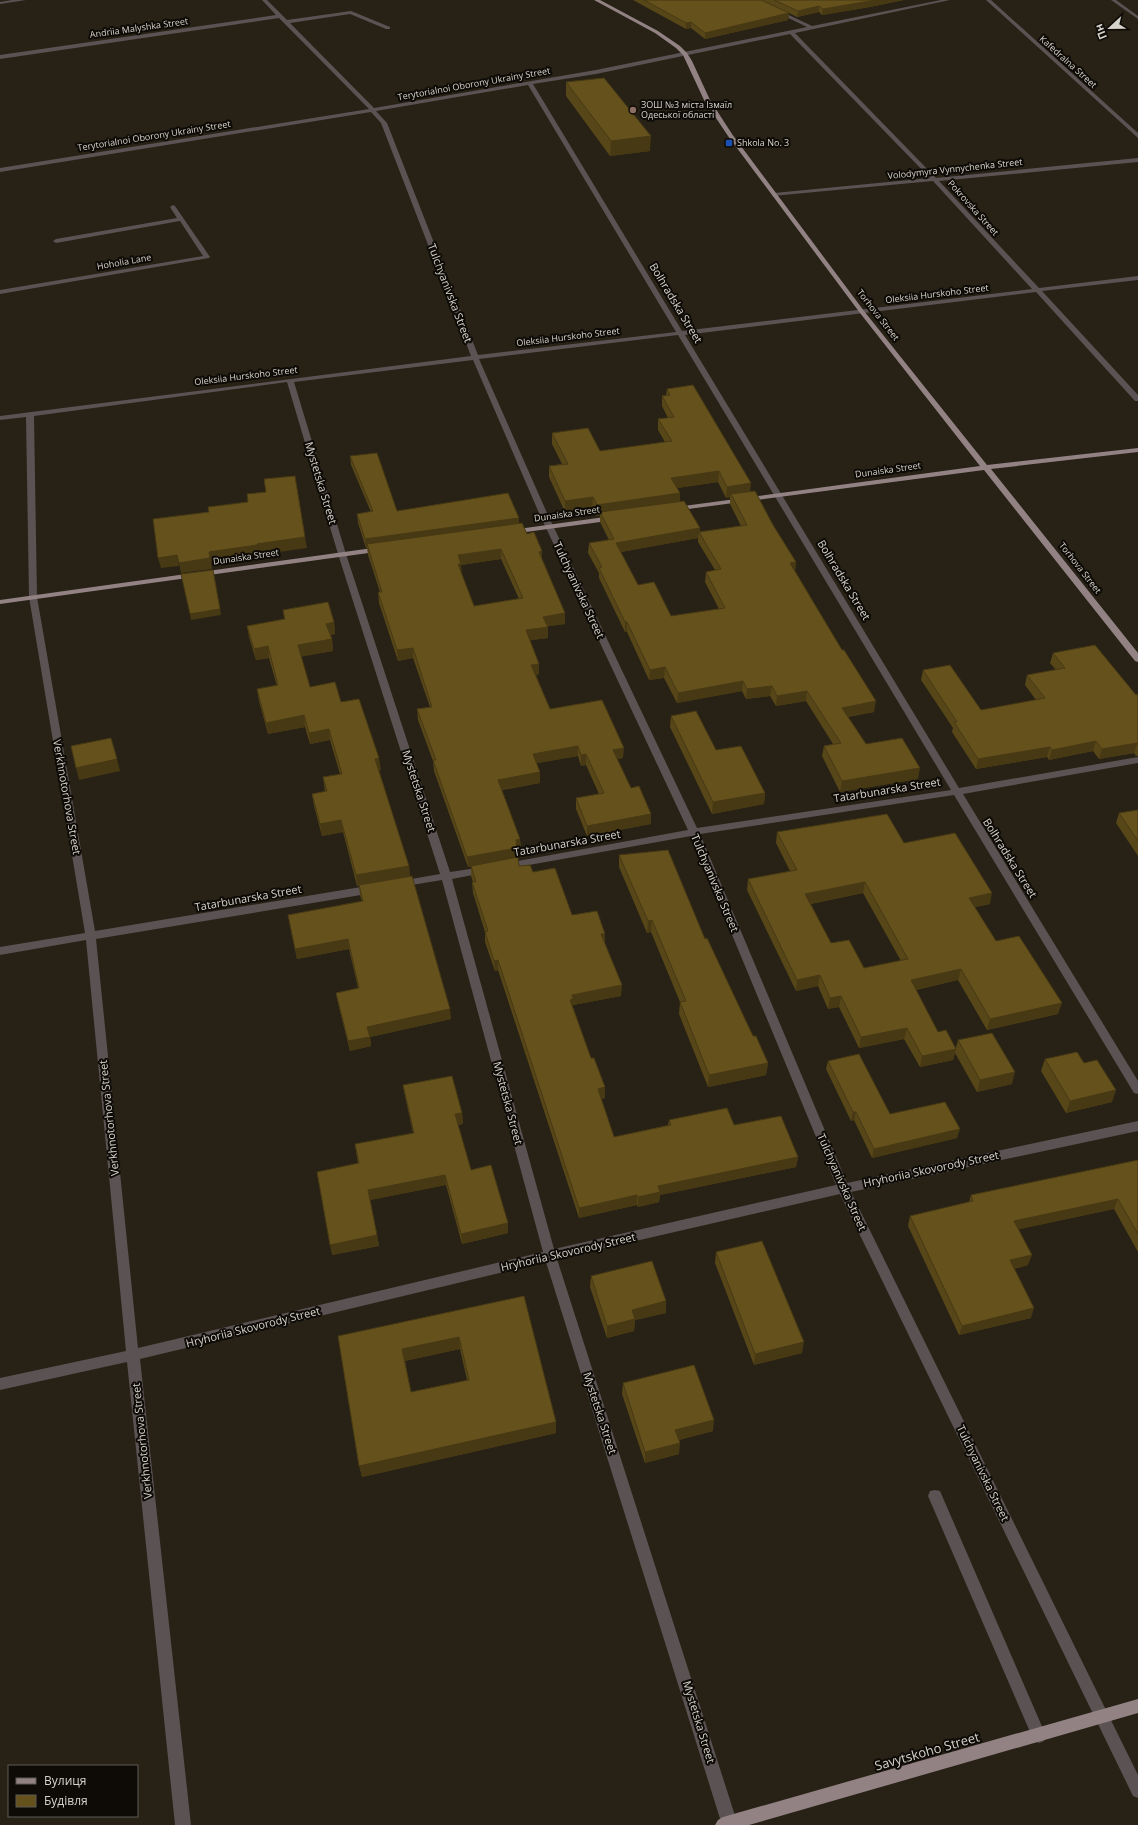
<svg xmlns="http://www.w3.org/2000/svg" width="1138" height="1825" font-family="'Open Sans',sans-serif">
<rect width="100%" height="100%" fill="#272215"/>
<g fill="none" stroke-linecap="round" stroke-linejoin="round">
<g fill="#5a5253" fill-rule="evenodd">
<path d="M12,0H26L0,4V2Z"/>
<path d="M262,0H267L287,20L351,11L390,27V29H386L350,14L290,23L374,108L596,70L807,27L751,0H757L812,26L941,0H950L795,33L936,178L1138,158V162L939,181L1039,288L1138,276V280L1042,291L1138,395V401H1135L1036,292L685,335L959,788L1138,757V763L963,794L1138,1081V1094L1134,1093L954,795L700,834L847,1183L1138,1121V1131L851,1192L1138,1775V1798L1133,1796L840,1194L557,1259L738,1825H722L546,1262L140,1359L191,1825H175L127,1362L0,1390V1378L126,1351L86,940L0,955V947L85,933L29,597L26,417L0,420V416L471,356L381,123L371,112L0,172V168L369,109L279,18L0,59V55L276,15ZM790,34L930,178L774,193L772,194V196L933,181L1032,289L682,331L533,84L596,74ZM528,85L676,332L478,355L387,123L376,111ZM678,335L951,790L697,828L547,513L479,359ZM473,360L539,513L688,830L507,863L502,866L507,869L691,836L836,1185L554,1249L452,879L483,873L488,870L483,867L450,872L346,554L294,382ZM287,382L338,554L440,874L400,881L395,884L400,887L442,880L543,1252L138,1348L96,939L373,893L378,889L373,885L95,931L37,597L34,416Z"/>
<path d="M986,0H991L1138,133V138Z"/>
<path d="M1111,0H1116L1138,16V19Z"/>
<path d="M173,205L175,206L210,257L209,258L0,294V290L203,256L180,221L56,243L53,241L56,239L177,218L170,207Z"/>
<path d="M935,1490L940,1491L1044,1731L1046,1736L1044,1741L1039,1743L1034,1741L928,1496L930,1491Z"/>
</g>
<g fill="#928284" fill-rule="evenodd">
<path d="M594,0H600L658,31L680,46L687,53L692,61L710,100L732,134L864,311L987,465L1138,448V452L991,469L1138,653V662L1135,661L984,470L673,511V507H676L980,466L860,313L728,136L704,100L683,55L676,48L655,33Z"/>
<path d="M612,516H615V520L511,534L507,532L511,530Z"/>
<path d="M380,547H383V551L0,604V600Z"/>
<path d="M1138,1699V1713L749,1825H715L718,1820L723,1817Z"/>
</g>
</g>
<g fill="#574618" fill-rule="evenodd">
<path d="M633,0H904L870,7L822,15L819,12L797,17L789,13L788,20L705,39L691,28L686,29Z"/>
<path d="M566,82L650,151L610,156L566,96Z"/>
<path d="M667,389L750,492L796,562L795,571L874,712L848,717L866,744L918,779L840,792L822,756L824,746L833,744L806,701L776,706L770,696L746,699L742,691L677,703L664,678L649,680L627,632H625L599,578V573L588,553L589,543L609,540L600,522V515L596,516L592,508L565,512L549,477V466L562,464L552,444V433L600,451L665,442L658,430V419L668,418L662,406V396L666,395ZM718,482L726,498L730,497V504L741,526L700,532V528L680,501V493L677,488ZM698,538V542L715,570L706,572L705,582L719,609L671,616L638,585L621,552Z"/>
<path d="M350,456L397,511L519,523L527,534L542,551V560L565,624L547,626L548,638L530,640L539,664V674L536,675L550,709L623,758L617,759L631,788L651,824L587,836L576,809V798L599,794L586,765L581,766L578,756L537,763L540,783L502,790L520,839L521,850H517V858L519,866L533,872L572,915L605,944L621,996L573,1005V1007L605,1098L601,1099L614,1137L668,1125L669,1120L734,1125L798,1157L796,1167L660,1195L659,1202L638,1207L637,1205L579,1218L498,970L495,971L485,942V932L473,893L472,882H473L471,876V867H468L434,771L433,761L418,720L417,709L430,707L413,658L398,661L379,603L378,592H380L368,555L367,548H366L358,523L357,514L371,512L351,465ZM501,559L519,599L474,606L461,574V565Z"/>
<path d="M283,610L334,622L335,634L330,635L332,639L333,651L301,656L310,687L341,702L381,770H379L409,866L410,877L451,1019L370,1037L371,1046L350,1051L338,1003L336,993L358,988L349,949L297,959L288,915L362,902L360,895L359,886H357L343,832L322,836L314,806L312,794L325,792L323,777L340,774L330,740L310,744L305,727L268,734L259,701L257,689L277,686L269,658L256,660L249,637L247,626L284,619Z"/>
<path d="M1053,653L1136,695L1138,694V756H1136L1134,753L1099,759L1093,751L1049,760L1047,757L976,769L952,732L953,728L921,680L923,670L981,710L1036,700L1025,685L1027,675L1056,670L1050,663Z"/>
<path d="M671,716L716,750L765,793L764,804L712,814L670,727Z"/>
<path d="M1138,810V856L1116,823L1119,813Z"/>
<path d="M777,832L904,843L990,904L975,907L996,941L1058,1014L987,1030L958,980L916,990L938,1032L956,1048L958,1040L1012,1084L977,1092L955,1053L953,1060L920,1067L904,1039L859,1048L839,1007L828,1009L818,986L796,991L747,890L748,879L790,871L776,843ZM863,893L901,961L864,968L831,943L811,904Z"/>
<path d="M619,855L705,939L753,1036L768,1063L766,1075L708,1087L679,1014L680,1002L651,932L647,933L619,867Z"/>
<path d="M1045,1059L1084,1063L1112,1102L1066,1113L1041,1071Z"/>
<path d="M828,1061L890,1114L957,1138L872,1158L854,1120L851,1121L826,1069Z"/>
<path d="M403,1085L462,1113L463,1124L458,1125L471,1170L508,1223V1233L462,1244L446,1185L370,1200L379,1246L332,1255L358,1164L355,1144L413,1133L405,1096Z"/>
<path d="M1138,1160V1252L1114,1209L1019,1229L1028,1265L1014,1269L1031,1318L959,1335L908,1226L910,1216L969,1202L971,1195Z"/>
<path d="M716,1252L802,1353L754,1365L715,1263Z"/>
<path d="M591,1276L666,1313L635,1320L634,1331L607,1338L590,1287Z"/>
<path d="M524,1296L556,1433L362,1477L338,1336ZM460,1349L467,1380L411,1392L405,1361Z"/>
<path d="M623,1383L713,1431L679,1440V1454L645,1463L622,1394Z"/>
</g>
<g fill="#473914">
<path d="M876,0H904L870,7L822,15L823,9Z"/>
<path d="M819,6V12L797,17L798,11Z"/>
<path d="M789,13L788,20L705,39V33Z"/>
<path d="M691,22V28L686,29V23Z"/>
<path d="M651,136L650,151L610,156L611,141Z"/>
<path d="M719,471L718,482L671,489V478Z"/>
<path d="M751,483L750,494H731L730,497L726,498L727,487Z"/>
<path d="M680,493V504L600,512V515L596,516L597,505Z"/>
<path d="M593,497L592,508L565,512V501Z"/>
<path d="M519,518V527L367,544V548H366L365,539Z"/>
<path d="M700,528V534L699,532L698,538L616,553V543Z"/>
<path d="M305,537L307,548L259,555V556L211,562L212,569L181,573L179,563L209,552L257,544Z"/>
<path d="M501,549V559L461,565L462,574L458,575V555Z"/>
<path d="M542,551V562L539,552Z"/>
<path d="M177,555L179,566L161,568L158,558Z"/>
<path d="M796,562L795,572L790,563Z"/>
<path d="M220,609L221,615L191,620L190,614Z"/>
<path d="M565,613V624L543,627V617Z"/>
<path d="M334,622L335,634L328,635L326,624Z"/>
<rect x="625" y="622" width="2" height="10"/>
<path d="M548,627V638L526,641V630Z"/>
<path d="M332,639L333,651L300,657L298,645Z"/>
<path d="M268,646L269,658L256,660L254,649Z"/>
<path d="M413,648V658L398,661L397,650Z"/>
<path d="M539,664V674L532,675L531,665Z"/>
<path d="M665,667L664,678L649,680L650,670Z"/>
<path d="M743,681L742,691L677,703L678,693Z"/>
<path d="M772,686L770,696L746,699L747,689Z"/>
<path d="M807,691L806,701L776,706L777,696Z"/>
<path d="M876,701L874,712L840,718L842,708Z"/>
<path d="M304,715L305,727L268,734L266,723Z"/>
<path d="M329,729L330,740L310,744L309,733Z"/>
<path d="M1096,741L1093,751L1049,760L1052,750Z"/>
<path d="M1137,743L1134,753L1099,759L1102,749Z"/>
<path d="M578,746V756L533,764V754Z"/>
<path d="M1050,747L1047,757L976,769L978,759Z"/>
<path d="M624,748L623,758L613,760V750Z"/>
<path d="M586,754V765L581,766V755Z"/>
<path d="M379,758L381,770L376,771L375,759Z"/>
<path d="M117,759L120,771L79,780L76,768Z"/>
<path d="M920,768L918,779L840,792L842,781Z"/>
<path d="M540,772V783L498,790V780Z"/>
<path d="M765,793L764,804L712,814L713,802Z"/>
<path d="M651,814V824L587,836V826Z"/>
<path d="M341,820L343,832L322,836L320,824Z"/>
<path d="M520,839L521,850H517V859L468,867L467,857L516,840Z"/>
<path d="M409,866L410,877L357,886L356,875Z"/>
<path d="M865,882L863,893L804,905L805,894Z"/>
<path d="M992,893L990,904L966,909L969,898Z"/>
<path d="M652,920L651,932L647,933L648,921Z"/>
<path d="M601,934H605V944Z"/>
<path d="M348,939L349,949L297,959L295,949Z"/>
<path d="M498,960V970L495,971L494,961Z"/>
<path d="M961,969L958,980L908,991L911,980Z"/>
<path d="M820,975L818,986L796,991L797,980Z"/>
<path d="M622,985L621,996L573,1005V1010L570,1000L572,995Z"/>
<path d="M841,996L839,1007L828,1009L830,998Z"/>
<path d="M1062,1003L1058,1014L987,1030L990,1019Z"/>
<path d="M450,1009L451,1019L370,1037L371,1046L350,1051L348,1041L367,1027Z"/>
<path d="M907,1028L904,1039L859,1048L861,1037Z"/>
<path d="M956,1049L953,1060L920,1067L922,1056Z"/>
<path d="M768,1063L766,1075L708,1087L709,1075Z"/>
<path d="M1015,1072L1012,1084L977,1092L980,1080Z"/>
<path d="M605,1087V1098L598,1099V1089Z"/>
<path d="M1116,1090L1112,1102L1066,1113L1070,1101Z"/>
<path d="M853,1112H856L854,1120L851,1121Z"/>
<path d="M462,1113L463,1124L456,1125L455,1114Z"/>
<path d="M960,1129L957,1138L872,1158L874,1149Z"/>
<path d="M798,1157L796,1167L660,1195L659,1202L638,1207V1197L658,1186Z"/>
<path d="M445,1175L446,1185L370,1200L368,1190Z"/>
<path d="M637,1195V1205L579,1218V1208Z"/>
<path d="M1118,1199L1114,1209L1011,1231L1014,1221Z"/>
<path d="M508,1223V1233L462,1244L461,1234Z"/>
<path d="M377,1235L379,1246L332,1255L330,1245Z"/>
<path d="M1032,1255L1028,1265L1007,1270L1010,1260Z"/>
<path d="M666,1301V1313L635,1320L634,1331L607,1338V1326L632,1310Z"/>
<path d="M1034,1308L1031,1318L959,1335L962,1326Z"/>
<path d="M459,1337L460,1349L404,1361L402,1349Z"/>
<path d="M804,1342L802,1353L754,1365L755,1354Z"/>
<path d="M714,1420L713,1431L674,1441L675,1430Z"/>
<path d="M556,1422V1433L362,1477L359,1466Z"/>
<path d="M680,1443L679,1454L645,1463V1452Z"/>
</g>
<g fill="#65511c" stroke="#473914" fill-rule="evenodd">
<path d="M644,0H761L789,13L705,33L691,22L686,23Z"/>
<path d="M774,0H876L823,9L819,6L798,11Z"/>
<path d="M604,78L651,136L611,141L566,82Z"/>
<path d="M693,385L751,483L727,487L719,471L671,478L680,493L597,505L593,497L565,501L549,466L568,464L552,433L588,428L600,451L672,441L658,419L674,417L662,396L670,395L667,389Z"/>
<path d="M377,453L397,511L508,493L519,518L365,539L357,514L373,511L350,456Z"/>
<path d="M295,476L305,537L257,544V545L209,552L210,558L179,563L177,555L158,558L153,519L209,512L208,507L248,502L247,494L266,492L264,479Z"/>
<path d="M755,491L773,525L796,562L790,563L842,650H844L876,701L842,708L866,744L902,738L920,768L842,781L824,746L841,743L807,691L777,696L772,686L747,689L743,681L678,693L665,667L650,670L627,622H625L599,568L602,567L589,543L614,539L600,512L684,501L700,528L616,543L638,585L654,582L671,616L725,608L706,572L721,569L699,532L747,525L731,494Z"/>
<path d="M522,523L527,534L534,532L542,551L539,552L565,613L543,617L548,627L526,630L539,664L531,665L550,709L602,700L624,748L613,750L631,788L639,786L651,814L587,826L576,798L604,793L586,754L581,755L578,746L533,754L540,772L498,780L520,839L516,840L517,848L467,857L433,760H436L417,709L432,707L413,648L397,650L378,592H382L367,544ZM501,549L523,598L474,606L458,564H461L458,555Z"/>
<path d="M213,570L220,609L190,614L181,574Z"/>
<path d="M328,602L334,622L326,624L332,639L298,645L310,687L335,682L341,702L359,699L379,758L375,759L409,866L356,875L341,820L320,824L312,794L327,791L323,777L342,774L329,729L309,733L304,715L266,723L257,689L278,685L268,646L254,649L247,626L285,619L283,610Z"/>
<path d="M1095,645L1136,695L1138,694V745L1137,743L1102,749L1096,741L1052,750L1050,747L978,759L954,722H957L923,670L950,665L981,710L1045,698L1027,675L1065,668L1053,653Z"/>
<path d="M696,711L716,750L741,746L765,793L713,802L671,716Z"/>
<path d="M111,738L117,759L76,768L71,746Z"/>
<path d="M1138,810V841L1119,813Z"/>
<path d="M887,814L904,843L955,833L992,893L969,898L996,941L1019,936L1062,1003L990,1019L961,969L911,980L938,1032L946,1030L956,1049L922,1056L907,1028L861,1037L841,996L830,998L820,975L797,980L748,879L797,870L777,832ZM865,882L908,959L864,968L849,940L831,943L805,894Z"/>
<path d="M668,850L705,939L707,938L753,1036H756L768,1063L709,1075L680,1002L686,1001L652,920L648,921L619,855Z"/>
<path d="M518,857L519,866L530,865L533,872L555,868L572,915L597,911L605,934H601L622,985L572,995L573,999L570,1000L591,1058H594L605,1087L598,1089L614,1137L671,1125L669,1120L727,1108L734,1125L781,1116L798,1157L658,1186L660,1192L638,1197L637,1195L579,1208L498,960L494,961L485,932L488,931L472,882H476L471,866Z"/>
<path d="M412,876L450,1009L367,1027L370,1037L348,1041L336,993L359,988L348,939L295,949L288,915L363,901L359,885Z"/>
<path d="M992,1033L1015,1072L980,1080L958,1040Z"/>
<path d="M1077,1052L1084,1063L1097,1060L1116,1090L1070,1101L1045,1059Z"/>
<path d="M859,1054L890,1114L945,1102L960,1129L874,1149L856,1112H853L828,1061Z"/>
<path d="M452,1076L462,1113L455,1114L471,1170L491,1165L508,1223L461,1234L445,1175L368,1190L377,1235L330,1245L317,1172L359,1163L355,1144L414,1133L403,1085Z"/>
<path d="M1138,1160V1234L1118,1199L1014,1221L1032,1255L1010,1260L1034,1308L962,1326L910,1216L973,1201L971,1195Z"/>
<path d="M762,1241L804,1342L755,1354L716,1252Z"/>
<path d="M652,1261L666,1301L632,1310L635,1319L607,1326L591,1276Z"/>
<path d="M524,1296L556,1422L359,1466L338,1336ZM459,1337L469,1380L411,1392L402,1349Z"/>
<path d="M694,1365L714,1420L675,1430L680,1443L645,1452L623,1383Z"/>
</g>
<circle fill="#8d6e63" stroke="#0e0b07" stroke-width="1.5" cx="633" cy="110" r="4"/>
<rect fill="#1a4fb4" stroke="#0e0b07" stroke-width="1.5" x="725" y="139" width="8" height="8" rx="2"/>
<g text-anchor="middle" stroke-width="4" stroke-linejoin="round" paint-order="stroke">
<g font-size="9" fill="#d6d3cb" stroke="#0e0b07">
<text transform="translate(139 28) rotate(-8)" y="3">Andriia Malyshka Street</text>
<text transform="translate(1068 62) rotate(42)" y="3">Kafedralna Street</text>
<text transform="translate(474 84) rotate(-10)" y="3">Terytorialnoi Oborony Ukrainy Street</text>
<text transform="translate(154 136) rotate(-9)" y="3">Terytorialnoi Oborony Ukrainy Street</text>
<text transform="translate(955 169) rotate(-6)" y="3">Volodymyra Vynnychenka Street</text>
<text transform="translate(973 208) rotate(48)" y="3">Pokrovska Street</text>
<text transform="translate(124 262) rotate(-10)" y="3">Hoholia Lane</text>
<text transform="translate(937 294) rotate(-7)" y="3">Oleksiia Hurskoho Street</text>
<text transform="translate(878 315) rotate(52)" y="3">Torhova Street</text>
<text transform="translate(568 337) rotate(-7)" y="3">Oleksiia Hurskoho Street</text>
<text transform="translate(246 376) rotate(-7)" y="3">Oleksiia Hurskoho Street</text>
<text transform="translate(888 470) rotate(-8)" y="3">Dunaiska Street</text>
<text transform="translate(567 514) rotate(-8)" y="3">Dunaiska Street</text>
<text transform="translate(246 557) rotate(-8)" y="3">Dunaiska Street</text>
<text transform="translate(1080 568) rotate(52)" y="3">Torhova Street</text>
</g>
<g font-size="9" fill="#d6d3cb" stroke="#0e0b07" text-anchor="start">
<text x="641" y="108">ЗОШ №3 міста Ізмаїл<tspan x="641" dy="10">Одеської області</tspan></text>
<text x="737" y="146">Shkola No. 3</text>
</g>
<g font-size="11" fill="#d6d3cb" stroke="#0e0b07">
<text transform="translate(450 293) rotate(69)" y="4">Tulchyanivska Street</text>
<text transform="translate(676 303) rotate(59)" y="4">Bolhradska Street</text>
<text transform="translate(321 483) rotate(73)" y="4">Mystetska Street</text>
<text transform="translate(844 580) rotate(59)" y="4">Bolhradska Street</text>
<text transform="translate(579 590) rotate(65)" y="4">Tulchyanivska Street</text>
<text transform="translate(887 790) rotate(-9)" y="4">Tatarbunarska Street</text>
<text transform="translate(419 791) rotate(72)" y="4">Mystetska Street</text>
<text transform="translate(67 797) rotate(80)" y="4">Verkhnotorhova Street</text>
<text transform="translate(567 843) rotate(-10)" y="4">Tatarbunarska Street</text>
<text transform="translate(1010 858) rotate(58)" y="4">Bolhradska Street</text>
<text transform="translate(715 883) rotate(67)" y="4">Tulchyanivska Street</text>
<text transform="translate(248 898) rotate(-10)" y="4">Tatarbunarska Street</text>
<text transform="translate(508 1103) rotate(75)" y="4">Mystetska Street</text>
<text transform="translate(109 1118) rotate(-96)" y="4">Verkhnotorhova Street</text>
<text transform="translate(931 1169) rotate(-12)" y="4">Hryhoriia Skovorody Street</text>
<text transform="translate(842 1182) rotate(66)" y="4">Tulchyanivska Street</text>
<text transform="translate(568 1252) rotate(-13)" y="4">Hryhoriia Skovorody Street</text>
<text transform="translate(253 1327) rotate(-14)" y="4">Hryhoriia Skovorody Street</text>
<text transform="translate(600 1413) rotate(72)" y="4">Mystetska Street</text>
<text transform="translate(142 1441) rotate(-96)" y="4">Verkhnotorhova Street</text>
<text transform="translate(983 1473) rotate(64)" y="4">Tulchyanivska Street</text>
<text transform="translate(699 1722) rotate(73)" y="4">Mystetska Street</text>
</g>
<g font-size="13" fill="#d6d3cb" stroke="#0e0b07">
<text transform="translate(927 1751) rotate(-16)" y="5">Savytskoho Street</text>
</g>
</g>
<rect x="8" y="1765" width="130" height="52" fill="#0e0b07" stroke="#5e5b55"/>
<rect x="16" y="1778" width="20" height="6" fill="#928284" stroke="#5e5b55"/>
<text x="44" y="1785" font-size="12" fill="#d6d3cb">Вулиця</text>
<rect x="16" y="1795" width="20" height="12" fill="#65511c" stroke="#5e5b55"/>
<text x="44" y="1805" font-size="12" fill="#d6d3cb">Будівля</text>
<g transform="translate(1110 28) rotate(248)" stroke="#0e0b07" stroke-width="3" paint-order="stroke">
<path d="M0-3L7 15L0 10L-7 15Z" fill="#d6d3cb"/>
<text y="-6" font-size="11" font-weight="bold" text-anchor="middle" fill="#d6d3cb">Пн</text>
</g>
</svg>
